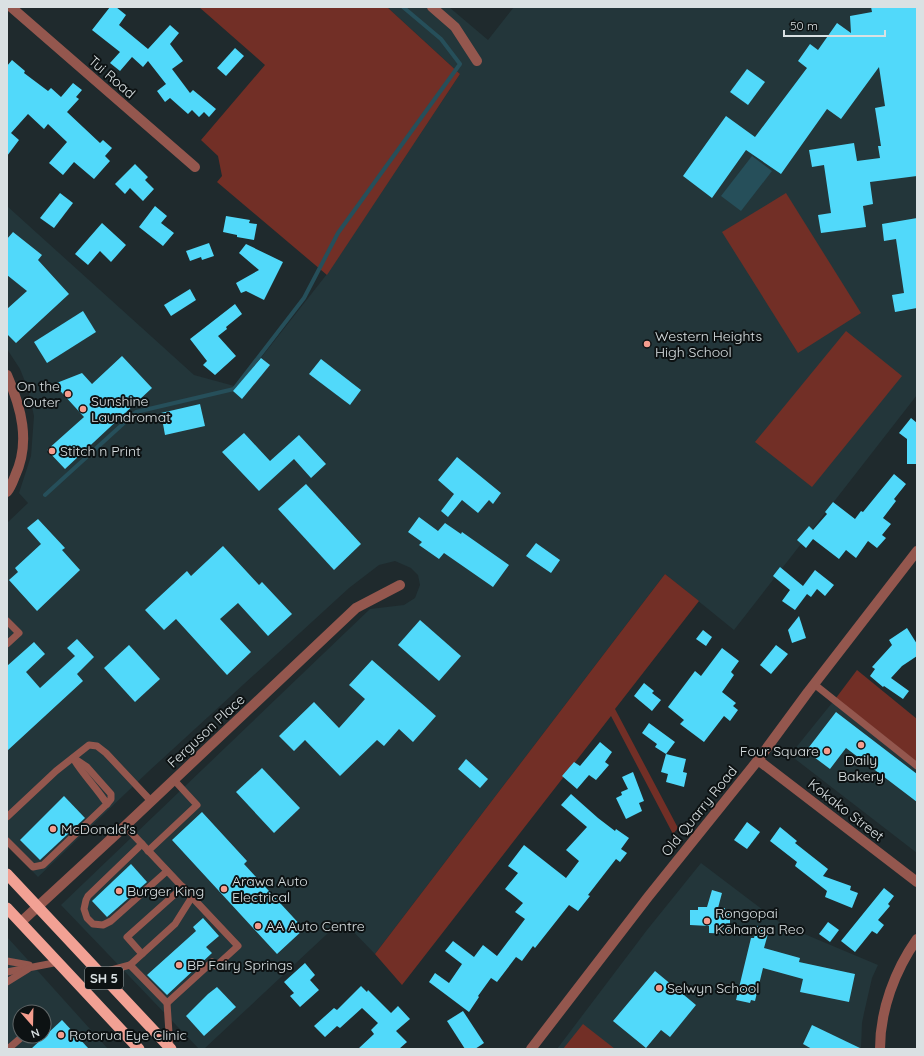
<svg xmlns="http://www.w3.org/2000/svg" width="924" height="1056" font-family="Quicksand,sans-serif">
<rect width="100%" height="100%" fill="#1f2a2d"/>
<g fill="#23363a" fill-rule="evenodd">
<path d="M387,7H449L488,40L514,7H917V395L734,630L665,574L375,954L342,920L204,1049H199L61,905L370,609L404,605L415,598L420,585L418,575L411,568L395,561L379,565L349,588L149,771L38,877L7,845V523L28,503L19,493L31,456L34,416L28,389L20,369L7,349V206L194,375L238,387L327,274L460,74Z"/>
<path d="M836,698L917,762V853L790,755Z"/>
<path d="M701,863L783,925L878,965L872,978L864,1013L862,1023L861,1049H557L647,930Z"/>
<path d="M7,937L27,959L108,1049H7ZM20,1012H44V1036H20Z"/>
</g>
<g fill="#722f26">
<path d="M199,7H387L460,74L327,275L217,182L222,176L218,156L201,140L265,65Z"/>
<path d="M786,193L861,313L798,353L722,232Z"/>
<path d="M846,331L902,376L812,487L755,442Z"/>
<path d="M665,574L699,601L615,709L678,828L673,834L611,716L402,985L375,954Z"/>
<path d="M857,670L917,719V762L836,698Z"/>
<path d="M583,1024L615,1049H563Z"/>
</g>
<path fill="#264f5a" d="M752,156L772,171L741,211L721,196Z"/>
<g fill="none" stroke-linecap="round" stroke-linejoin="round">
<path stroke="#264f5a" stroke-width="4" d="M45,495L136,412L234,389L304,298L338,233L460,64L441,39L403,7"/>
</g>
<g fill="#51d9fa">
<path d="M110,7H116L126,15L119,25L148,49L170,25L179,33L170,44L183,61L172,69L190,93L193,90L216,109L209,117L204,112L199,117L192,110L188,114L170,98L165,102L157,91L166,84L148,61L143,67L132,57L120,71L110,63L120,52L92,30Z"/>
<path d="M871,7H917V176L870,182L873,204L863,206L866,227L821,233L818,215L831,213L824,165L812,167L809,150L854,143L857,161L880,158L878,146H881L875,108L885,106L879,67L841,119L827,109L781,174L746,150L712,198L683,176L726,116L755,137L807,68L798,61L810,44L818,50L837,23L851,33L850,16L872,12Z"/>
<path d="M235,48L244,56L226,76L217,68Z"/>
<path d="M12,60L25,71L24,73L48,91L51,88L61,97L73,83L82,90L76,97L79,99L67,112L100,143L103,140L112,148L105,156L110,161L94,179L74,162L63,175L49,163L67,142L48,124L44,129L28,114L11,133L19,140L7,156V66Z"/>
<path d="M747,69L765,82L748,105L730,92Z"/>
<path d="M135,164L148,177L145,180L154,189L143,201L130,188L125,194L115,184Z"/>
<path d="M60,193L73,203L54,228L40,218Z"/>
<path d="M155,206L167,216L161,223L174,233L163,246L139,227Z"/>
<path d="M226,216L250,220L249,223L257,224L254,240L237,237V235L223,232Z"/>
<path d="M917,218V308L895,312L892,295L904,293L896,239L884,241L882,224Z"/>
<path d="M102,223L126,245L111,262L100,251L88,265L75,254Z"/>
<path d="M13,232L42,255L38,260L69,294L16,343L7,334V309L27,291L7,275V239Z"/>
<path d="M209,243L214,256L202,260L201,257L190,261L186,251Z"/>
<path d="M246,244L283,262L264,300L246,291L241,293L236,283L259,270L239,253Z"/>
<path d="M190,289L196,300L171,316L164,305Z"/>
<path d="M235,304L242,314L226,327L227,329L218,336L236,356L215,375L203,365L207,361L190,339Z"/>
<path d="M83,311L96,332L47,363L34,342Z"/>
<path d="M122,356L152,388L65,469L47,450L84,417L54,384L82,373L92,384Z"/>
<path d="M261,358L270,365L242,399L233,391Z"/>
<path d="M321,359L361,390L350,405L309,374Z"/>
<path d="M200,404L205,426L165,435L161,413Z"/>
<path d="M911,418L917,423V464H907V439L899,433Z"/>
<path d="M244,433L270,461L299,435L326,464L311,478L294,459L259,491L222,452Z"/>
<path d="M457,457L501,493L493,504L489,500L478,513L462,500L448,517L441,511L454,494L438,480Z"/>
<path d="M894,474L906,484L894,499L896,501L883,518L891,524L882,535L886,538L877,548L868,541L856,558L846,550L839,559L813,539L806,548L797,540L809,526L813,530L827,514L825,512L833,502L855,519L861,511L863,512Z"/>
<path d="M306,484L361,544L334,570L278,509Z"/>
<path d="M419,517L438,531L445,523L461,534L462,532L509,565L493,587L444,553L439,559L419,545L422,542L408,532Z"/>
<path d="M38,519L65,548L62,550L80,570L37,611L9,580L18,572L15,568L41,544L27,528Z"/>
<path d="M536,543L560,560L551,573L526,556Z"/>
<path d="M223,546L259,585L262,582L292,614L268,636L238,603L220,619L251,652L227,675L176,619L164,630L145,610L187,571L191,576Z"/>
<path d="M780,567L803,586L815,570L834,585L825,596L817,589L811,597L807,594L795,610L782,601L790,590L773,576Z"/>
<path d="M799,616L806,638L792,643L788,630Z"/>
<path d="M420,620L461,656L439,681L398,645Z"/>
<path d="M907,628L917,644V656L902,666L891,678L909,691L903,699L884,686L883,687L870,676L875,669L872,667L892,645L889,640Z"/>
<path d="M703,630L712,637L706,646L696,639Z"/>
<path d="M77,639L94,657L77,674L83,681L7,751V666L34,642L45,654L26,672L40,688L75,656L67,648Z"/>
<path d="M129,645L160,679L135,702L104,668Z"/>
<path d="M776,645L788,654L771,674L760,665Z"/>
<path d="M722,648L739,661L731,672L734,675L722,692L736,703L733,706L738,710L730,721L724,716L704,742L680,724L684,720L668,707L695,671L701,676Z"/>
<path d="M372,660L436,716L413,742L399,729L384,746L377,740L340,776L305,740L294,751L279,736L314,702L339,728L365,699L349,685Z"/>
<path d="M644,683L654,691L652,693L661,700L652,711L634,696Z"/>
<path d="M836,712L917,774V802L846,748L830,769L806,751Z"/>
<path d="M649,723L675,742L666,754L655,747L657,744L642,733Z"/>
<path d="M600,742L612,752L605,762L609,765L596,780L589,775L577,789L562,776L574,762L580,766Z"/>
<path d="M666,754L686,759L683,772L687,773L684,787L666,782L668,774L661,772Z"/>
<path d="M466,759L488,779L480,788L458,769Z"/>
<path d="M262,768L300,808L274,833L236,792Z"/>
<path d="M633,772L644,801L639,803L642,811L626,819L616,798L622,795L621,792L628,789L622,777Z"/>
<path d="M571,794L598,818L615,831L616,829L629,838L621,849L627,853L620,862L616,859L588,895L590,896L578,911L569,905L535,948L533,946L522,961L516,957L497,982L491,978L478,996L479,997L469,1012L429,982L435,973L449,983L462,964L445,951L453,941L474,957L483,945L497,956L525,919L515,912L523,903L505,889L518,873L508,866L524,845L566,878L579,861L566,850L587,827L561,805Z"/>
<path d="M64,796L85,818L40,860L20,840Z"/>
<path d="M202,812L247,861L244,864L304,929L277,954L172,840Z"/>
<path d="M747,822L760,832L747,849L734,840Z"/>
<path d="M780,827L797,841L795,843L828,869L823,876L851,886L850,890L858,893L852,908L825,897L827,891L795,866L797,862L770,841Z"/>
<path d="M131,864L147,882L107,917L92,901Z"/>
<path d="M884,888L894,896L888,904L890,906L878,920L884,925L877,934L872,931L855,952L841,941Z"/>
<path d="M712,890L722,893L718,908H725V913H730V934L709,933V926L690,925V910H698V907H707Z"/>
<path d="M203,918L219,936L206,947L212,953L167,995L147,975L196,931L193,927Z"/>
<path d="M828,922L839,930L830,942L819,934Z"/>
<path d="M757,926L769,930L764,948L800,958L799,962L855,974L849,1002L800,992L803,979L763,968L755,1001L751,1000L750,1003L736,1000L751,938H754Z"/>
<path d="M305,963L315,975L310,980L319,990L300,1007L290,996L294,993L284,982Z"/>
<path d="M655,971L696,1005L670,1037L661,1030L646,1048L613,1021Z"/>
<path d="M361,986L367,992L368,990L391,1013L398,1006L410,1019L396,1031L407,1042L399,1049H358L374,1034L371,1030L378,1023L362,1008L340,1028L337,1026L325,1037L314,1026L334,1008L337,1010Z"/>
<path d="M217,987L236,1007L204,1036L186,1016L208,994Z"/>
<path d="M463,1011L484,1043L475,1049H465L447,1021Z"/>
<path d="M62,1020L89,1049H31Z"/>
<path d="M812,1025L862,1049H812L803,1044Z"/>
</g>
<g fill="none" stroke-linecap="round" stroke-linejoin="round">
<g stroke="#94574e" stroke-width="7">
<path d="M7,621L19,633L7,644"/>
<path d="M814,684L917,766"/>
<path d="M75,759L87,767L111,794V799L107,804"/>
<path d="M7,817L56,771L89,745L97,746L106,753L151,801"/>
<path d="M125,826L238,946L216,966L212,962L167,1003"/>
<path d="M7,841L33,867L43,865L107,804C97,788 83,775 73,758"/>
<path d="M142,844L88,896L86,900L84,909L87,918L93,924L103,925L111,921L167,871"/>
<path d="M148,851L197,805L174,780"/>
<path d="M142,954L127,937L183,887"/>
<path d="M7,961L29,965"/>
<path d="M130,965L167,1003L170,1048"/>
<path d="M7,972L59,962"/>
<path d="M100,973L130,965L175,924L192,897"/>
<path d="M7,982L28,969"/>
<path d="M8,1049L23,1036"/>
</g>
<g stroke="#94574e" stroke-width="10">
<path d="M11,7L195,167"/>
<path d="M432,7L455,27L477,61"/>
<path d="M7,375C21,407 31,442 15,476C13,481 11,487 7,492"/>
<path d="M758,760L917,882"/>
<path d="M21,922L125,826L356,608L400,585"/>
<path d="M531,1049L648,897L758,760L808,692L917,551"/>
<path d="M880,1049C880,1010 895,970 917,939"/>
</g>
<g stroke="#f2a194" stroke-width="11">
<path d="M7,874L171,1049"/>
<path d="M7,908L139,1049"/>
</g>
</g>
<g fill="#f59d8e" stroke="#0d1213" stroke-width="1.5">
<circle cx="647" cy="344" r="4"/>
<circle cx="68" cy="394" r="4"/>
<circle cx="83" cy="409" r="4"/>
<circle cx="52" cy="451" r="4"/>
<circle cx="861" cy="745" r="4"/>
<circle cx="827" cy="751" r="4"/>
<circle cx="53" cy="829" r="4"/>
<circle cx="224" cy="889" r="4"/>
<circle cx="119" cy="891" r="4"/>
<circle cx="707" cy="921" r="4"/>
<circle cx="258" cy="926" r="4"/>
<circle cx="179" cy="965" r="4"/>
<circle cx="659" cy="988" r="4"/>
<circle cx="61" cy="1035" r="4"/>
</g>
<g text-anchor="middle" stroke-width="4" stroke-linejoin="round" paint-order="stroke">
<rect fill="#0d1213" stroke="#9ca3a5" stroke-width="1" x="85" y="967" width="38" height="22" rx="3"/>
<g font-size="13" font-weight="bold" fill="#dae1e3">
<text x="104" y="983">SH 5</text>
</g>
<g font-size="14" fill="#dae1e3" stroke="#0d1213">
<text transform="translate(112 77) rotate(41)" y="5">Tui Road</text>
<text transform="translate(206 731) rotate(-43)" y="5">Ferguson Place</text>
<text transform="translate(846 810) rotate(38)" y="5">Kokako Street</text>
<text transform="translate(699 811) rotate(-51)" y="5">Old Quarry Road</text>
</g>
<g font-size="14" fill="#dae1e3" stroke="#0d1213" text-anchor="start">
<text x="655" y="341">Western Heights<tspan x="655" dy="16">High School</tspan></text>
<text x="60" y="391" text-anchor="end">On the<tspan x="60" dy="16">Outer</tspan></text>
<text x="91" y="406">Sunshine<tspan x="91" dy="16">Laundromat</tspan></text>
<text x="60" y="456">Stitch n Print</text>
<text x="819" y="756" text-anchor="end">Four Square</text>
<text x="861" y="765" text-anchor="middle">Daily<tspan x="861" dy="16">Bakery</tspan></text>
<text x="61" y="834">McDonald's</text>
<text x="232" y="886">Arawa Auto<tspan x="232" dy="16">Electrical</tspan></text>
<text x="127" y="896">Burger King</text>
<text x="715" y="918">Rongopai<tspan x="715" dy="16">Kōhanga Reo</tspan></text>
<text x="266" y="931">AA Auto Centre</text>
<text x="187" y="970">BP Fairy Springs</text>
<text x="667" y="993">Selwyn School</text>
<text x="69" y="1040">Rotorua Eye Clinic</text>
</g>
</g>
<rect width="924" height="1056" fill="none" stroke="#dae1e3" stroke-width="16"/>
<g transform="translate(32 1024) rotate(160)"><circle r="19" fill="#0d1213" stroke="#5f6566"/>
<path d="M0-3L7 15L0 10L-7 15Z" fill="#f59d8e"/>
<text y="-6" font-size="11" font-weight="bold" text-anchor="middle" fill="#dae1e3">N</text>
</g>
<path d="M784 30v6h101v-6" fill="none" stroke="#dae1e3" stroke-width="2"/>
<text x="790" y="30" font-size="12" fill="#dae1e3" stroke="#0d1213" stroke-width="3" paint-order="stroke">50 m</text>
</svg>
